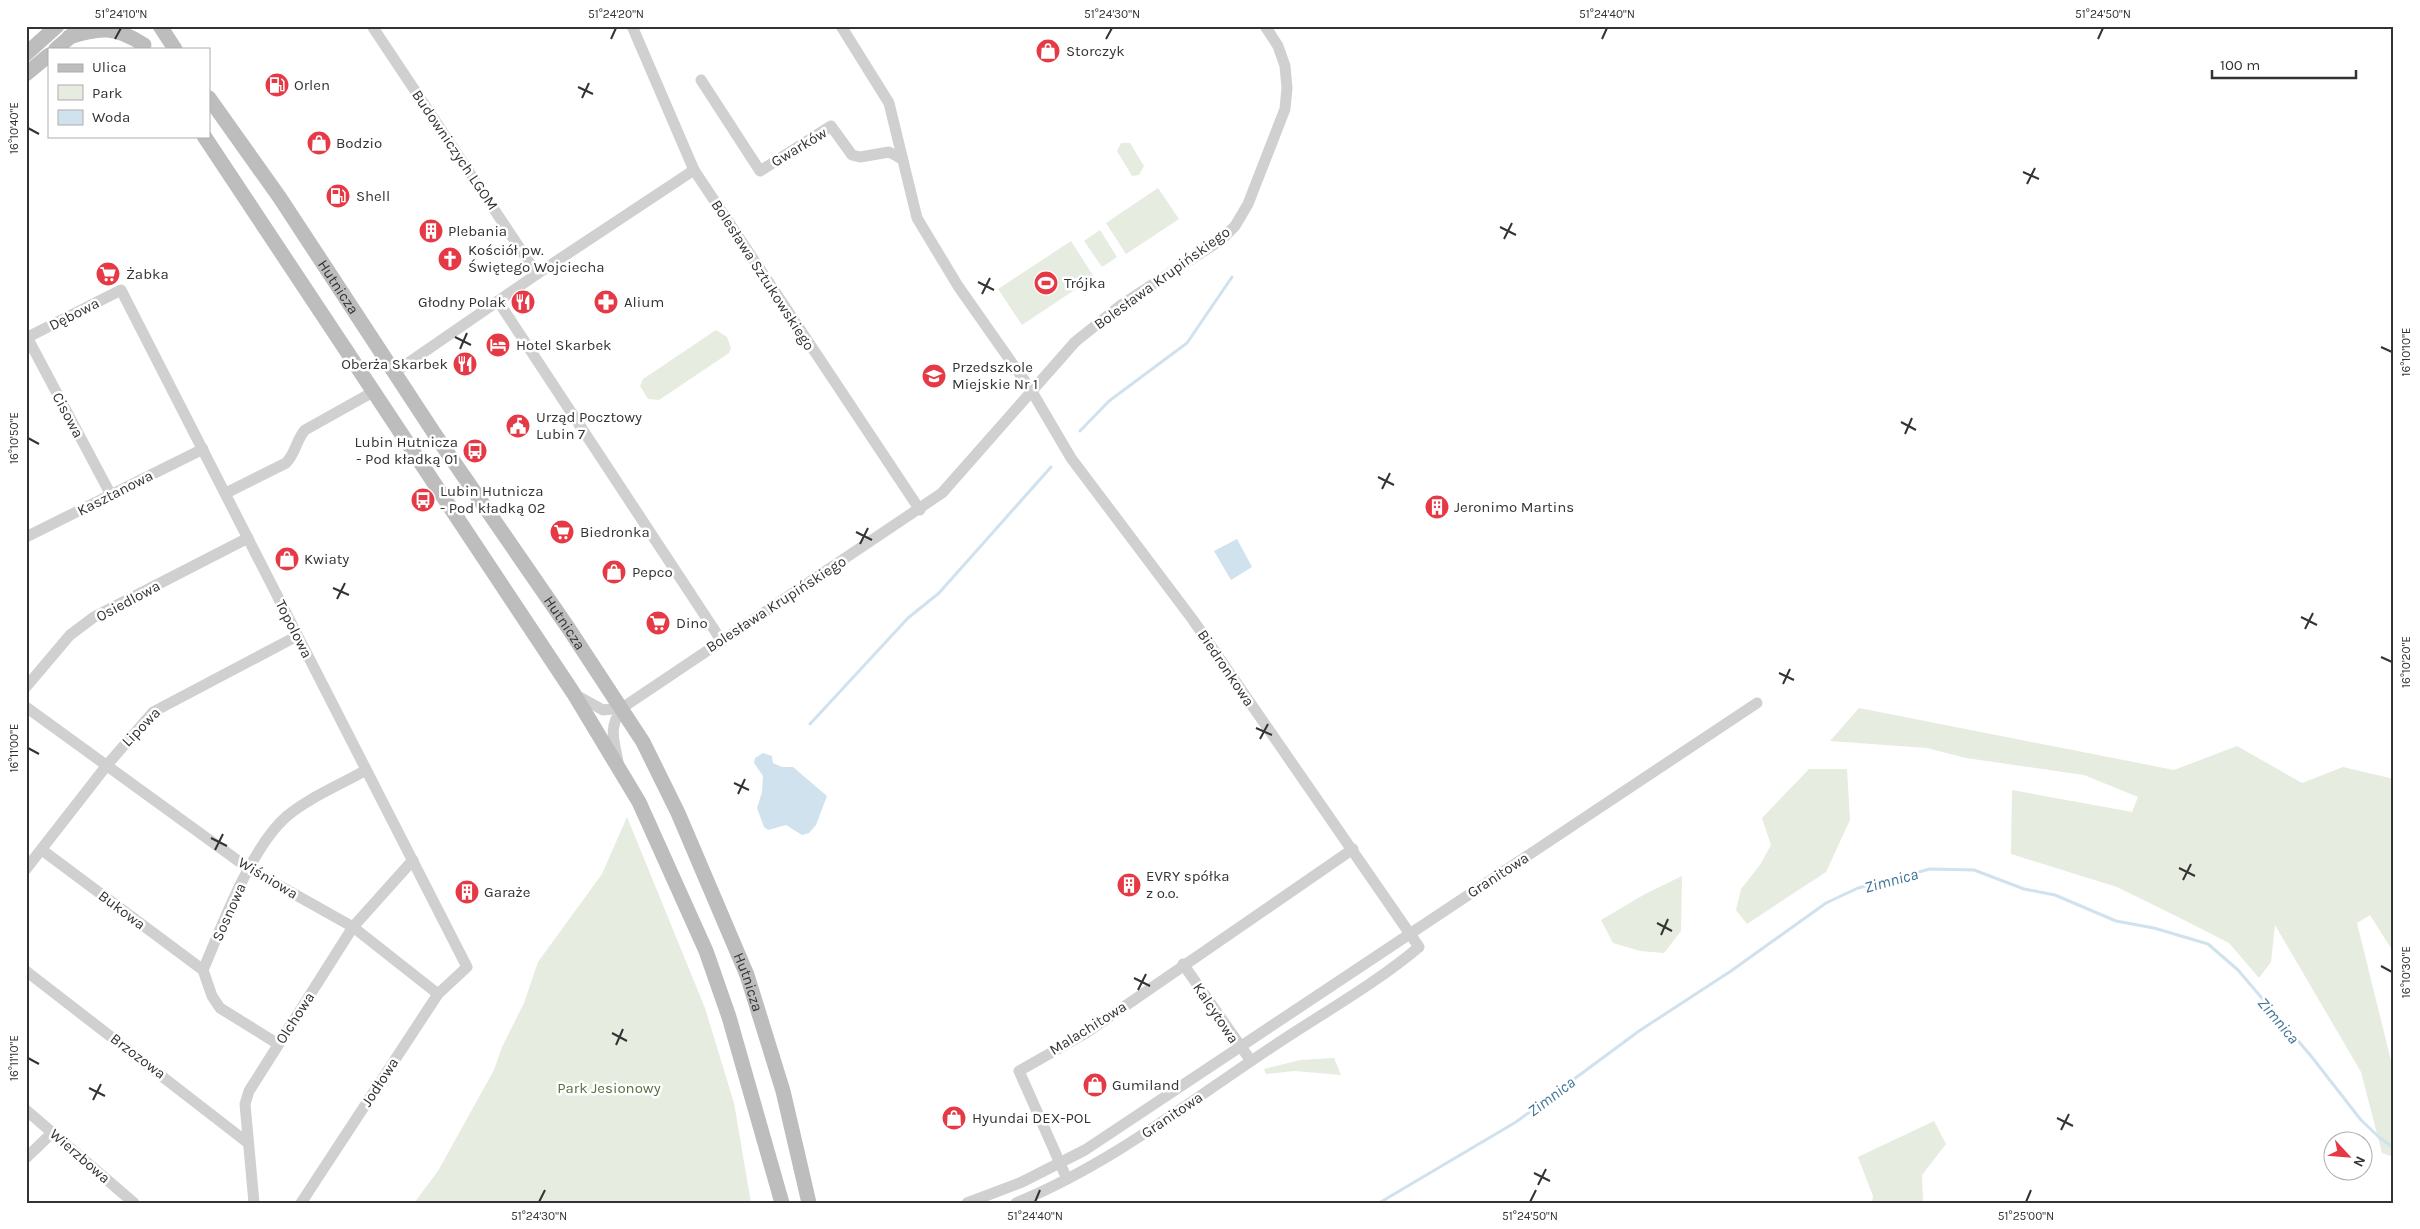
<svg xmlns="http://www.w3.org/2000/svg" width="2420" height="1229" font-family="Karla,sans-serif">
<rect width="100%" height="100%" fill="#fff"/>
<g fill="#e6ecdf">
<path d="M1121,143H1130L1144,166L1139,175L1132,176L1117,151Z"/>
<path d="M1158,188L1179,219L1126,254L1106,223Z"/>
<path d="M1100,230L1117,257L1102,267L1084,241Z"/>
<path d="M1071,241L1094,277L1022,325L998,289Z"/>
<path d="M716,330L727,337L731,348L729,353L659,400L648,399L640,386L643,379Z"/>
<path d="M1859,708L2174,770L2237,746L2302,783L2343,767L2394,779V953L2370,915L2357,923L2394,1073V1157L2382,1153L2361,1072L2275,925L2271,962L2259,978L2229,943L2178,917L2117,887L2011,854L2012,790L2132,812L2138,797L2084,775L1966,758L1927,748L1830,741Z"/>
<path d="M1809,769H1847L1850,820L1826,872L1747,924L1736,910L1741,889L1760,865L1771,845L1762,818Z"/>
<path d="M627,817L705,1008L734,1103L751,1203H414L438,1171L494,1070L502,1047L524,1003L538,962L602,874Z"/>
<path d="M1682,876L1681,931L1664,953L1640,951L1613,943L1601,920L1645,894Z"/>
<path d="M1334,1058L1341,1075L1295,1071L1266,1074L1264,1069L1300,1060Z"/>
<path d="M1934,1121L1946,1144L1922,1175L1923,1203H1872L1873,1196L1858,1157Z"/>
</g>
<g fill="#cfe2ee">
<path d="M1237,539L1252,567L1231,580L1214,551Z"/>
<path d="M763,753L772,756L773,763L782,767H793L827,796L816,825L809,833L802,835L786,825L768,830L764,827L757,808L762,792L763,776L754,763L755,758Z"/>
</g>
<g fill="none" stroke-linecap="round" stroke-linejoin="round">
<g stroke="#cfe2ee" stroke-width="3">
<path d="M1080,431L1109,401L1187,343L1232,277"/>
<path d="M810,724L908,618L939,593L1051,467"/>
<path d="M1379,1203L1516,1122L1639,1031L1731,971L1826,903L1858,888L1930,869L1974,870L2024,889L2055,895L2116,921L2154,928L2208,944L2238,970L2311,1056L2361,1120L2380,1138L2394,1148"/>
</g>
<g stroke="#d0d0d0" stroke-width="11">
<path d="M372,26L537,274L498,301L721,640"/>
<path d="M632,26L694,170L920,510"/>
<path d="M841,26L889,103L917,218L958,286L1031,390L1071,458L1193,620L1419,947C1374,985 1321,1014 1272,1047C1189,1102 1109,1165 1016,1203"/>
<path d="M701,80L760,171L831,126L852,155L860,157L889,152L902,159"/>
<path d="M537,274L694,170"/>
<path d="M26,335L111,495"/>
<path d="M26,338L121,290L467,967L438,994L301,1203"/>
<path d="M395,372L498,301"/>
<path d="M226,493L286,463C296,453 296,440 305,430L373,392"/>
<path d="M26,537L203,449"/>
<path d="M26,687L70,635L94,617L248,538"/>
<path d="M576,695L603,710L622,708"/>
<path d="M26,707L248,868L353,927L438,994"/>
<path d="M618,762C614,739 608,729 622,708L942,493L1075,342L1121,305L1221,240L1235,226L1248,204L1285,109L1287,88L1285,66L1278,46L1265,26"/>
<path d="M42,850L203,970"/>
<path d="M26,869L107,765L153,712L297,636"/>
<path d="M1183,964L1251,1061"/>
<path d="M26,971L248,1143"/>
<path d="M278,1044L220,1008L212,996L203,970C222,926 251,847 287,816C310,797 340,785 366,770"/>
<path d="M26,1110L134,1203"/>
<path d="M26,1158L53,1132"/>
<path d="M1067,1179L1019,1071L1086,1033L1353,849"/>
<path d="M254,1203L245,1104L249,1091L353,927L413,860"/>
<path d="M967,1203L1022,1182L1085,1150L1757,703"/>
</g>
<g stroke="#bdbdbd" stroke-width="15">
<path d="M160,26L175,49"/>
<path d="M69,37C100,27 116,26 144,45"/>
<path d="M56,49L77,31"/>
<path d="M26,54L57,26"/>
<path d="M26,74L49,55"/>
<path id="s1" d="M209,98L280,198L436,436L569,629L643,742L678,813L747,975L783,1091L809,1203"/>
<path d="M204,136L574,694L639,802L706,951L729,1017L782,1203"/>
</g>
</g>
<path fill="none" stroke="#333" stroke-width="2" d="M115,39L121,28M611,39L616,28M1106,39L1112,28M1602,39L1607,28M2098,39L2103,28M578,87L593,94M582,98L589,83M28,128L39,134M2023,172L2039,179M2027,184L2035,168M1500,227L1516,235M1504,239L1512,223M978,282L994,290M982,294L990,278M455,337L471,345M2381,347L2392,352M460,349L467,333M1901,422L1916,430M1905,434L1912,418M28,438L39,444M1378,477L1394,485M1382,489L1390,473M856,532L872,540M860,544L868,528M333,588L349,595M337,599L345,583M2301,617L2317,625M2305,629L2313,613M2381,657L2392,662M1779,673L1794,680M1783,684L1790,669M1256,728L1272,735M1260,739L1268,724M28,748L39,754M734,783L749,790M738,794L745,779M211,838L227,846M215,850L223,834M2179,868L2195,876M2183,880L2191,864M1657,923L1672,931M1661,935L1668,919M2381,966L2392,972M1134,978L1150,986M1138,990L1146,974M612,1033L627,1041M616,1045L623,1029M28,1058L39,1064M89,1088L105,1096M93,1100L101,1084M2057,1118L2073,1126M2061,1130L2069,1114M1534,1173L1550,1181M1538,1185L1546,1169M539,1202L545,1190M1035,1202L1040,1190M1530,1202L1536,1190M2026,1202L2031,1190"/>
<defs>
<symbol id="shop-disc" viewBox="-11 -11 22 22"><circle r="9.5" fill="#e63946" stroke="#fff"/><path d="M-5-2.5h2.3a2.7 3.5 0 0 1 5.4 0H5L5.5 6h-11ZM-1.5-2.5h3a1.5 2.3 0 0 0-3 0Z" fill="#fff"/></symbol>
<symbol id="fuel-disc" viewBox="-11 -11 22 22"><circle r="9.5" fill="#e63946" stroke="#fff"/><path d="M-5.5-6h7V0h2V4h1.3V-2.5L3-4.5l.8-.8L6-3V5H2.5V1h-1V6h-7ZM-4.2-4.7v3.2H.2V-4.7Z" fill="#fff"/></symbol>
<symbol id="building-disc" viewBox="-11 -11 22 22"><circle r="9.5" fill="#e63946" stroke="#fff"/><path d="M-4-6H4V6H1V3H-1V6H-4ZM-2.5-4.3h1.7v1.8h-1.7ZM.8-4.3h1.7v1.8H.8ZM-2.5-1h1.7V.8h-1.7ZM.8-1h1.7V.8H.8Z" fill="#fff"/></symbol>
<symbol id="church-disc" viewBox="-11 -11 22 22"><circle r="9.5" fill="#e63946" stroke="#fff"/><path d="M-1.2-6h2.4v3.5h3.3v2.4h-3.3V6h-2.4V-.1h-3.3v-2.4h3.3Z" fill="#fff"/></symbol>
<symbol id="supermarket-disc" viewBox="-11 -11 22 22"><circle r="9.5" fill="#e63946" stroke="#fff"/><path d="M-6-5.5h2.5l.6 2H6L4.5 2H-2.5L-4.4-4H-6ZM-1.5 3.2a1.3 1.3 0 1 0 .1 0ZM3 3.2a1.3 1.3 0 1 0 .1 0Z" fill="#fff"/></symbol>
<symbol id="stadium-disc" viewBox="-11 -11 22 22"><circle r="9.5" fill="#e63946" stroke="#fff"/><path d="M0-5a6.5 5 0 1 0 0 10a6.5 5 0 1 0 0-10ZM-3.5-1.8h7v3.6h-7Z" fill="#fff"/></symbol>
<symbol id="restaurant-disc" viewBox="-11 -11 22 22"><circle r="9.5" fill="#e63946" stroke="#fff"/><path d="M-5-6h1v4h1v-4h1v4h1v-4h1v5L-1.5 .5V6h-2V.5L-5-1ZM5-6V6H3V1.5H1.5Q1.5-4 5-6Z" fill="#fff"/></symbol>
<symbol id="pharmacy-disc" viewBox="-11 -11 22 22"><circle r="9.5" fill="#e63946" stroke="#fff"/><path d="M-2-6h4v4h4v4h-4v4h-4v-4h-4v-4h4Z" fill="#fff"/></symbol>
<symbol id="hotel-disc" viewBox="-11 -11 22 22"><circle r="9.5" fill="#e63946" stroke="#fff"/><path d="M-6-4.5h1.5V1H6V5H4.5V3h-9V5H-6ZM-4 0a1.8 1.8 0 1 1 3.6 0ZM.5 0V-2.5h3Q6-2.5 6 0Z" fill="#fff"/></symbol>
<symbol id="school-disc" viewBox="-11 -11 22 22"><circle r="9.5" fill="#e63946" stroke="#fff"/><path d="M0-5L7-2L0 1L-7-2ZM-4 1L0 2.5L4 1V4Q0 6-4 4Z" fill="#fff"/></symbol>
<symbol id="civic-disc" viewBox="-11 -11 22 22"><circle r="9.5" fill="#e63946" stroke="#fff"/><path d="M-.6-6.5H3V-4.5H.6V-3L4-1V1h2V6H-6V1h2V-1L-.6-3ZM-1.2 2.5V6h2.4V2.5Z" fill="#fff"/></symbol>
<symbol id="bus-disc" viewBox="-11 -11 22 22"><circle r="9.5" fill="#e63946" stroke="#fff"/><path d="M-5-6H5V4H4V6H2V4H-2V6H-4V4H-5ZM-3.5-4V0h7V-4ZM-3.5 1.2v1.5H-2V1.2ZM2 1.2v1.5H3.5V1.2Z" fill="#fff"/></symbol>
</defs>
<g fill-rule="evenodd">
<use href="#shop-disc" x="1034" y="37" width="28" height="28"/>
<use href="#fuel-disc" x="263" y="71" width="28" height="28"/>
<use href="#shop-disc" x="305" y="129" width="28" height="28"/>
<use href="#fuel-disc" x="324" y="182" width="28" height="28"/>
<use href="#building-disc" x="417" y="217" width="28" height="28"/>
<use href="#church-disc" x="436" y="245" width="28" height="28"/>
<use href="#supermarket-disc" x="94" y="260" width="28" height="28"/>
<use href="#stadium-disc" x="1032" y="269" width="28" height="28"/>
<use href="#restaurant-disc" x="509" y="288" width="28" height="28"/>
<use href="#pharmacy-disc" x="592" y="288" width="28" height="28"/>
<use href="#hotel-disc" x="484" y="331" width="28" height="28"/>
<use href="#restaurant-disc" x="451" y="350" width="28" height="28"/>
<use href="#school-disc" x="920" y="362" width="28" height="28"/>
<use href="#civic-disc" x="504" y="412" width="28" height="28"/>
<use href="#bus-disc" x="461" y="437" width="28" height="28"/>
<use href="#bus-disc" x="409" y="486" width="28" height="28"/>
<use href="#building-disc" x="1423" y="493" width="28" height="28"/>
<use href="#supermarket-disc" x="548" y="518" width="28" height="28"/>
<use href="#shop-disc" x="273" y="545" width="28" height="28"/>
<use href="#shop-disc" x="600" y="558" width="28" height="28"/>
<use href="#supermarket-disc" x="644" y="609" width="28" height="28"/>
<use href="#building-disc" x="1115" y="871" width="28" height="28"/>
<use href="#building-disc" x="453" y="878" width="28" height="28"/>
<use href="#shop-disc" x="1081" y="1071" width="28" height="28"/>
<use href="#shop-disc" x="940" y="1104" width="28" height="28"/>
</g>
<g text-anchor="middle" stroke-width="5" stroke-linejoin="round" paint-order="stroke">
<g font-size="15" fill="#333" stroke="#fff" text-anchor="start">
<text x="1066" y="56">Storczyk</text>
<text x="294" y="90">Orlen</text>
<text x="336" y="148">Bodzio</text>
<text x="356" y="201">Shell</text>
<text x="448" y="236">Plebania</text>
<text x="468" y="255">Kościół pw.<tspan x="468" dy="17">Świętego Wojciecha</tspan></text>
<text x="126" y="279">Żabka</text>
<text x="1064" y="288">Trójka</text>
<text x="506" y="307" text-anchor="end">Głodny Polak</text>
<text x="624" y="307">Alium</text>
<text x="516" y="350">Hotel Skarbek</text>
<text x="448" y="369" text-anchor="end">Oberża Skarbek</text>
<text x="952" y="372">Przedszkole<tspan x="952" dy="17">Miejskie Nr 1</tspan></text>
<text x="536" y="422">Urząd Pocztowy<tspan x="536" dy="17">Lubin 7</tspan></text>
<text x="458" y="447" text-anchor="end">Lubin Hutnicza<tspan x="458" dy="17">- Pod kładką 01</tspan></text>
<text x="440" y="496">Lubin Hutnicza<tspan x="440" dy="17">- Pod kładką 02</tspan></text>
<text x="1454" y="512">Jeronimo Martins</text>
<text x="580" y="537">Biedronka</text>
<text x="304" y="564">Kwiaty</text>
<text x="632" y="577">Pepco</text>
<text x="676" y="628">Dino</text>
<text x="1146" y="881">EVRY spółka<tspan x="1146" dy="17">z o.o.</tspan></text>
<text x="484" y="897">Garaże</text>
<text x="1112" y="1090">Gumiland</text>
<text x="972" y="1123">Hyundai DEX-POL</text>
</g>
<g font-size="15" fill="#333" stroke="#fff">
<text transform="translate(799 147) rotate(-31)" y="5">Gwarków</text>
<text transform="translate(455 150) rotate(56)" y="5">Budowniczych LGOM</text>
<text transform="translate(763 275) rotate(57)" y="5">Bolesława Sztukowskiego</text>
<text transform="translate(1162 278) rotate(-36)" y="5">Bolesława Krupińskiego</text>
<text dy="5" stroke="none"><textPath href="#s1" startOffset="229">Hutnicza</textPath></text>
<text transform="translate(74 314) rotate(-27)" y="5">Dębowa</text>
<text transform="translate(68 415) rotate(62)" y="5">Cisowa</text>
<text transform="translate(115 493) rotate(-27)" y="5">Kasztanowa</text>
<text transform="translate(128 601) rotate(-28)" y="5">Osiedlowa</text>
<text transform="translate(776 604) rotate(-33)" y="5">Bolesława Krupińskiego</text>
<text dy="5" stroke="none"><textPath href="#s1" startOffset="634">Hutnicza</textPath></text>
<text transform="translate(294 629) rotate(63)" y="5">Topolowa</text>
<text transform="translate(1226 668) rotate(56)" y="5">Biedronkowa</text>
<text transform="translate(141 727) rotate(-46)" y="5">Lipowa</text>
<text transform="translate(1498 875) rotate(-33)" y="5">Granitowa</text>
<text transform="translate(268 878) rotate(31)" y="5">Wiśniowa</text>
<text transform="translate(122 910) rotate(37)" y="5">Bukowa</text>
<text transform="translate(229 912) rotate(-66)" y="5">Sosnowa</text>
<text dy="5" stroke="none"><textPath href="#s1" startOffset="1039">Hutnicza</textPath></text>
<text transform="translate(1216 1013) rotate(56)" y="5">Kalcytowa</text>
<text transform="translate(295 1018) rotate(-57)" y="5">Olchowa</text>
<text transform="translate(1088 1028) rotate(-32)" y="5">Malachitowa</text>
<text transform="translate(138 1056) rotate(37)" y="5">Brzozowa</text>
<text transform="translate(380 1082) rotate(-57)" y="5">Jodłowa</text>
<text transform="translate(1172 1115) rotate(-34)" y="5">Granitowa</text>
<text transform="translate(80 1156) rotate(41)" y="5">Wierzbowa</text>
</g>
<g font-size="15" fill="#56703f" stroke="#fff">
<text x="609" y="1093">Park Jesionowy</text>
</g>
<g font-size="16" font-style="italic" fill="#3f7597" stroke="#fff">
<text transform="translate(1891 880) rotate(-15)" y="6">Zimnica</text>
<text transform="translate(2279 1020) rotate(50)" y="6">Zimnica</text>
<text transform="translate(1551 1096) rotate(-37)" y="6">Zimnica</text>
</g>
</g>
<rect width="2420" height="1229" fill="none" stroke="#ffffff" stroke-width="55"/>
<rect x="48" y="48" width="162" height="90" fill="#ffffff" stroke="#adadad"/>
<rect x="58" y="64" width="25" height="8" fill="#bdbdbd" stroke="#adadad"/>
<text x="92" y="72" font-size="15" fill="#333333">Ulica</text>
<rect x="58" y="85" width="25" height="15" fill="#e6ecdf" stroke="#adadad"/>
<text x="92" y="98" font-size="15" fill="#333333">Park</text>
<rect x="58" y="110" width="25" height="15" fill="#cfe2ee" stroke="#adadad"/>
<text x="92" y="122" font-size="15" fill="#333333">Woda</text>
<g transform="translate(2348 1156) rotate(116)"><circle r="24" fill="#ffffff" stroke="#adadad"/>
<path d="M0-4L9 19L0 12L-9 19Z" fill="#e63946"/>
<text y="-8" font-size="14" font-weight="bold" text-anchor="middle" fill="#333333">N</text>
</g>
<path d="M2212 70v8h144v-8" fill="none" stroke="#333333" stroke-width="2.5"/>
<text x="2220" y="70" font-size="15" fill="#333333" stroke="#ffffff" stroke-width="4" paint-order="stroke">100 m</text>
<rect x="28" y="28" width="2364" height="1174" fill="none" stroke="#333" stroke-width="2"/>
<g font-size="12" text-anchor="middle" fill="#333">
<text x="121" y="18">51°24'10"N</text>
<text x="616" y="18">51°24'20"N</text>
<text x="1112" y="18">51°24'30"N</text>
<text x="1607" y="18">51°24'40"N</text>
<text x="2103" y="18">51°24'50"N</text>
<text transform="translate(14 128) rotate(-90)" y="4">16°10'40"E</text>
<text transform="translate(2406 352) rotate(-90)" y="4">16°10'10"E</text>
<text transform="translate(14 438) rotate(-90)" y="4">16°10'50"E</text>
<text transform="translate(2406 662) rotate(-90)" y="4">16°10'20"E</text>
<text transform="translate(14 748) rotate(-90)" y="4">16°11'00"E</text>
<text transform="translate(2406 972) rotate(-90)" y="4">16°10'30"E</text>
<text transform="translate(14 1058) rotate(-90)" y="4">16°11'10"E</text>
<text x="539" y="1220">51°24'30"N</text>
<text x="1035" y="1220">51°24'40"N</text>
<text x="1530" y="1220">51°24'50"N</text>
<text x="2026" y="1220">51°25'00"N</text>
</g>
</svg>
